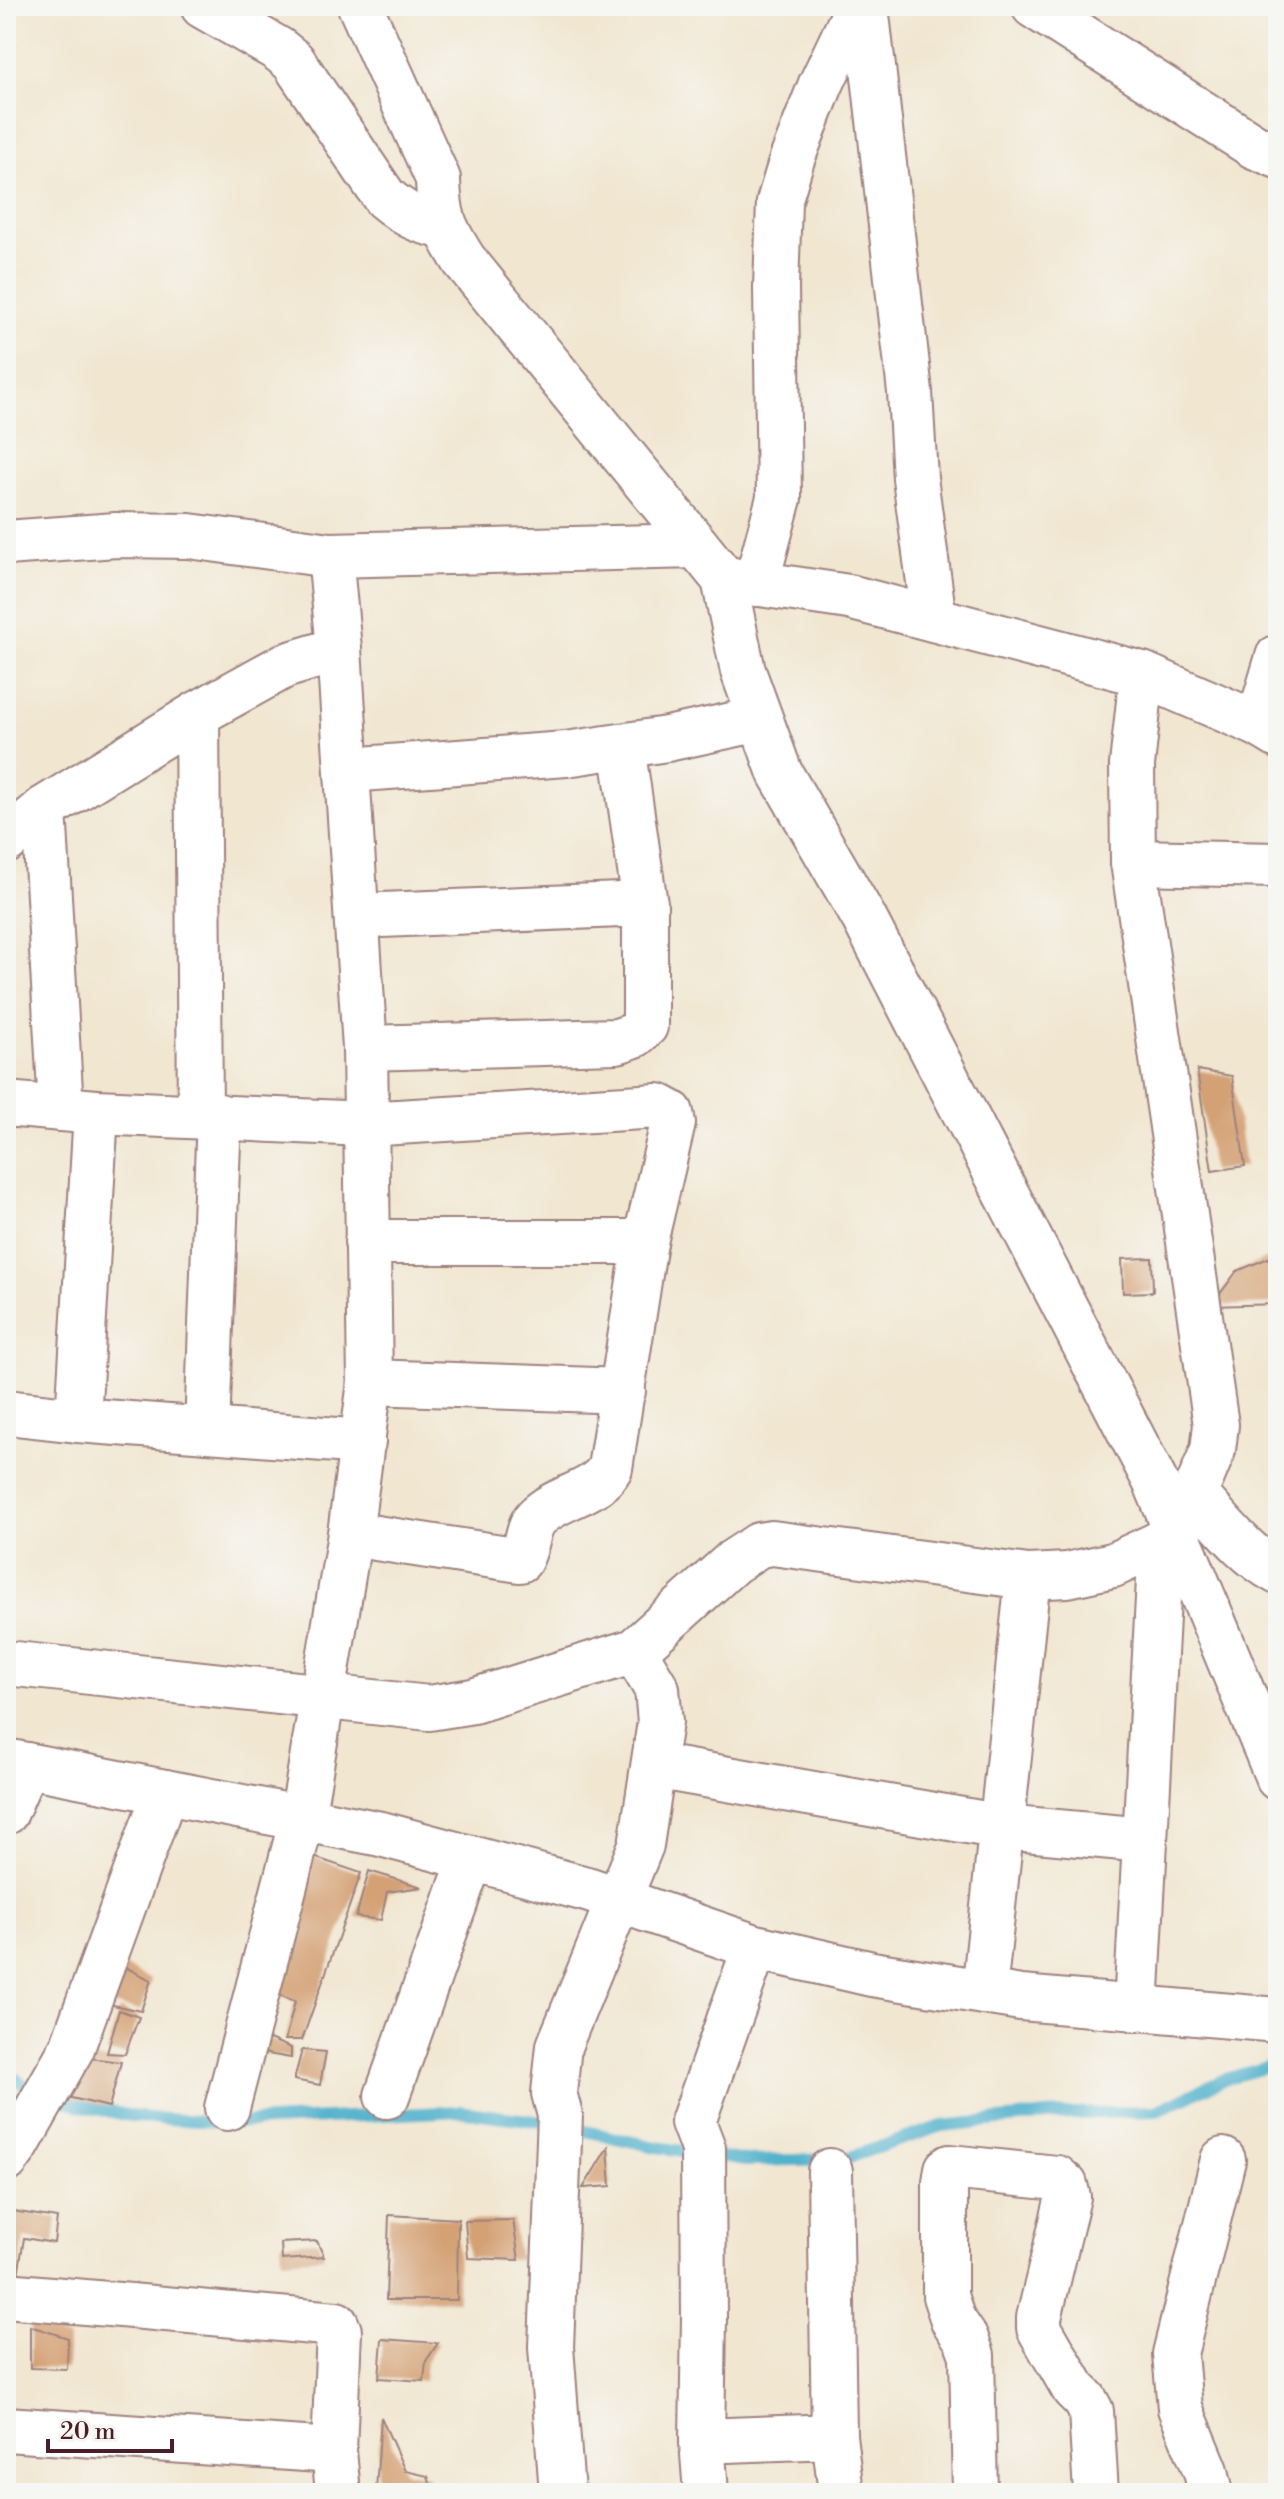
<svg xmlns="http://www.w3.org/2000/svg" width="1284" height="2499" font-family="'Libre Bodoni',serif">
<rect width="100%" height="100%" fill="#f6f6f2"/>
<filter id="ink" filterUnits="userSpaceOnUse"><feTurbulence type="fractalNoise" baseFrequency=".0125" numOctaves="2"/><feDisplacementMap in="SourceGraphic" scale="16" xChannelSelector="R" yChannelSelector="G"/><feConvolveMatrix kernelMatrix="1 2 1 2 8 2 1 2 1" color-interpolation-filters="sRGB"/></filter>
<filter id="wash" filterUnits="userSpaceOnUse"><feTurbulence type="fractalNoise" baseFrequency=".006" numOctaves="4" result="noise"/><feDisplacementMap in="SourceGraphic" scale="32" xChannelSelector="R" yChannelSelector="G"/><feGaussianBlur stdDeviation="1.8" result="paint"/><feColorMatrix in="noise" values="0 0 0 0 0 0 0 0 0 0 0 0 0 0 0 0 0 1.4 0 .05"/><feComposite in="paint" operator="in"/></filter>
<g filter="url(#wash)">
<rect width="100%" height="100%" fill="#f1e6d0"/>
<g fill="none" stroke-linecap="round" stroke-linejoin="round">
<g stroke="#4cafcb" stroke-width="12">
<path d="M6,2071L39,2097L136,2117L232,2123L459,2111L550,2123"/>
<path d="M568,2127L651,2146L745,2161L844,2159L942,2126L1048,2115L1156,2111L1225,2079L1278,2064"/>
</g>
</g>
<g id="blocks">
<g fill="#d4a175">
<path d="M1197,1070L1232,1076L1245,1166L1212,1171Z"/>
<path d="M1278,1254V1304L1211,1306L1237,1271Z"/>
<path d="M1152,1258L1153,1292L1123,1293L1122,1259Z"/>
<path d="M308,1855L361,1873L302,2040H285L295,2001L266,1990Z"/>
<path d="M369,1871L422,1887L387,1892L381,1920L356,1917Z"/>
<path d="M111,1960L151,1980L141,2011L94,2001Z"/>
<path d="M119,2010L139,2017L125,2054L107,2053Z"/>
<path d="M252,2032L291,2048V2058L250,2051Z"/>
<path d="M302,2050L326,2052L320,2085L294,2080Z"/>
<path d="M74,2056L121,2062L109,2107L59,2095Z"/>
<path d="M608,2147L611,2186L583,2188Z"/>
<path d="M6,2210L57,2218L54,2243L24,2238L17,2281L6,2279Z"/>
<path d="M389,2215L458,2219L457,2300H386Z"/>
<path d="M513,2220L519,2260L468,2258L465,2221Z"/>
<path d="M317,2241L324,2257L282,2260L281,2243Z"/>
<path d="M30,2326L68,2338L67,2369L30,2368Z"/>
<path d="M382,2339L438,2343L426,2361L424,2381L379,2378Z"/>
<path d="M381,2417L405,2471L428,2476L432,2490H376Z"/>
</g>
</g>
</g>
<g filter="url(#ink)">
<use href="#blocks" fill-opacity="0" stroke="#9e827e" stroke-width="2"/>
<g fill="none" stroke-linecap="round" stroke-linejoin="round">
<defs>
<g id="street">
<path d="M203,6L278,49L293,61L385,198C404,214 419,222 443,226"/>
<path d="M360,6L438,179C439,218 444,228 464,260L724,579L743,671L780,773L864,918L1156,1483L1278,1778"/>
<path d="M866,6L910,392L915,478L934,619"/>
<path d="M1034,6L1254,146L1278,156"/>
<path d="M6,543L116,535L189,536L330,555L697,546"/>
<path d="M726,579L849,597L1142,674L1258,724L1278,736"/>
<path d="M756,584L779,498L776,287L779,202L792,159L821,84L858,6"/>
<path d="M197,714L200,1115"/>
<path d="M1258,724L1278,657"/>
<path d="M348,770L566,754L667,739L760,719"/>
<path d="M44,809L61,1109"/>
<path d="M6,841L44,809L197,714L284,666L339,649"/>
<path d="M1133,862L1278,865"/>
<path d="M358,916L645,904"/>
<path d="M365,1048L617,1041L635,1035L645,1026V904L622,746"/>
<path d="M6,1104L96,1112L365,1124L658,1106L671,1113L673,1123L645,1242L610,1468C596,1494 557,1496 536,1518C527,1528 528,1547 520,1560L350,1534"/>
<path d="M367,1242H645"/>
<path d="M370,1382L623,1391"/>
<path d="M6,1412L78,1420L363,1442"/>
<path d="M78,1420L96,1112"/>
<path d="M207,1430L219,1116"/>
<path d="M1195,1494C1220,1521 1244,1554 1278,1572"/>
<path d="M6,1663L429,1708L473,1701L634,1651L733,1562L759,1545L772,1543L1028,1577L1067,1575L1113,1565L1178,1535L1213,1450L1216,1425L1133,862L1132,765L1142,674"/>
<path d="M6,1761L381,1834L590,1890L755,1947L872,1974L1021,1998L1278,2020"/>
<path d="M654,1766L1002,1827L1145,1840"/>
<path d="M6,1812L26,1765"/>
<path d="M984,1992L1028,1577"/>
<path d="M1136,2009L1161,1542"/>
<path d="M387,2096L471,1858"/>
<path d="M227,2108L302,1819L350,1534L370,1382L365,1048L339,649L330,555"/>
<path d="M6,2160L17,2145L72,2048L165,1792"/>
<path d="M830,2171L834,2436L841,2493"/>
<path d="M6,2295L336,2324L339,2331L334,2451L338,2493"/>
<path d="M6,2429L334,2451"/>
<path d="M702,2441L834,2436"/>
<path d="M562,2493L551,2347L560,2115L554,2093L559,2046L641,1845L660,1722L657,1689L634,1651"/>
<path d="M706,2493L702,2441L704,2318L703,2148L693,2122L755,1947"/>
<path d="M975,2493L972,2355L966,2339L953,2320L945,2296V2182L947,2169L950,2167L1057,2178L1065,2185L1068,2197L1039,2318V2328L1074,2389L1085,2400L1091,2411L1096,2493"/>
<path d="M1211,2493L1206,2471L1180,2408L1175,2354L1223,2160"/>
</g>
</defs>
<use href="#street" stroke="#9e827e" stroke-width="48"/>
<use href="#street" stroke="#fff" stroke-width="44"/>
</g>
</g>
<rect width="1284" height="2499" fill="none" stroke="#f6f6f2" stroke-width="32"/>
<path d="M48 2439v12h124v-12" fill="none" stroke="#4a1f2b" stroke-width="4"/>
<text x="60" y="2439" font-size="24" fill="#4a1f2b" stroke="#f6f6f2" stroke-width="6" paint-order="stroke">20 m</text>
</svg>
